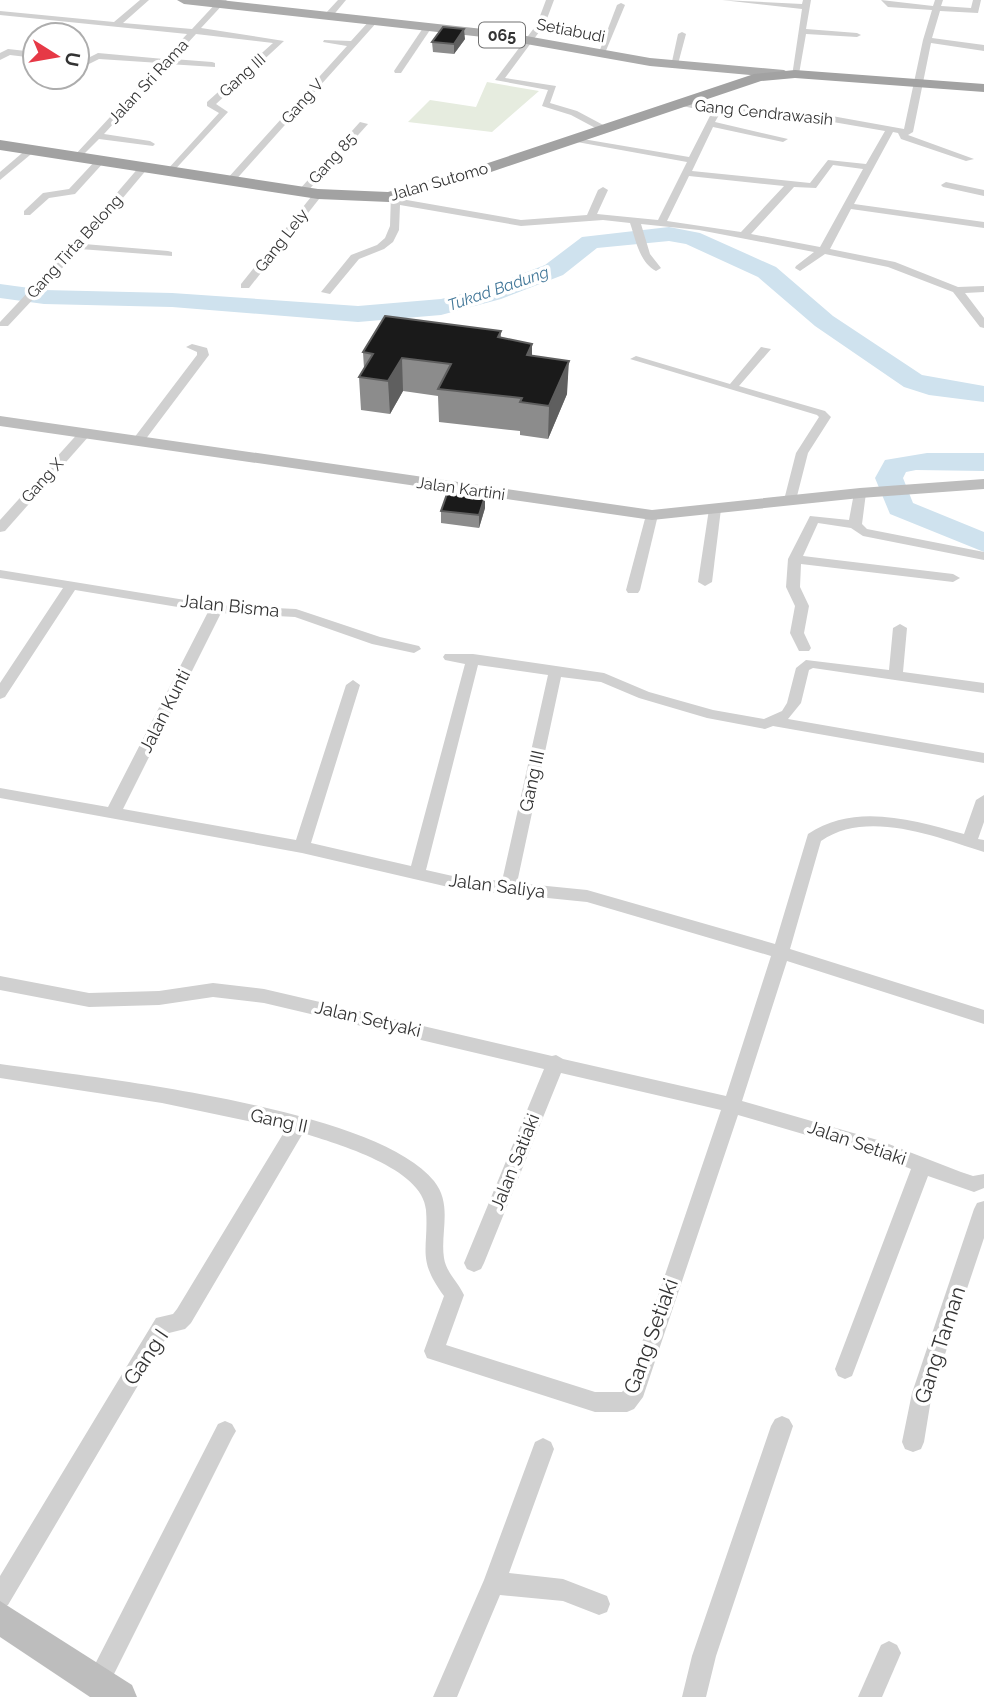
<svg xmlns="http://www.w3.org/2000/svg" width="984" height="1697" font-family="Raleway,sans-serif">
<rect width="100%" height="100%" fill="#fff"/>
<path fill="#e6ecdf" d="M487,82L539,91L492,132L408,122L430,100L476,107Z"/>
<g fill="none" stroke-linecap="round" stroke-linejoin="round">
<g fill="#cfe2ee" fill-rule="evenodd">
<path d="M669,227L700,233L776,267L833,316L922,375L984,386V402L929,395L904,387L815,326L758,277L686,244L669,241L597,248L563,275L501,299L441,315L358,322L172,307L44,304L0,298V284L44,290L172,293L358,306L441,299L483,289L545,265L582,237Z"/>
<path d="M927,453H984V471L916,470L906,472L903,478L913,503L984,532V552L890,514L875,478L885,460Z"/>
</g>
<g fill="#d0d0d0" fill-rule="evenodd">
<path d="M140,0H149L123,23L192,29L219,0H227L201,28L284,41L216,104L228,112L170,175L167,174V170L219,113L207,106V102L273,43L196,34L173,59L212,62L215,63V67L168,64L104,134L150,141L155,144L153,146L99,139L77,161L72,158L74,156L160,63L99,59L87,65L77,64V58L86,59L98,53L164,59L187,34L0,15V11L114,22Z"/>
<path d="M338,0H346L331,18H325V14Z"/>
<path d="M546,0H554L545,24L505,78L556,86L550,103L577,111L607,127V131H601L571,115L542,106L548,90L495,80L537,24Z"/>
<path d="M722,0L802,4L803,0H811L806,29L857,33L861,35L857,37L806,34L799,74L792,76L802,9Z"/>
<path d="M881,0L933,6L935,0H943L941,6L971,8L973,0H981L978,13L940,11L932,38L984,45V51L931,43L913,132L908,135L974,159L966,161L901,139L898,133L893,132L854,204L984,222V228L851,209L830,249L895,262L958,287L984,286V292L965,293L984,318V328L980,327L953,292L888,267L825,254L800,271L795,268L796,266L814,252L699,230L641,224L650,254L661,268L656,271C639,262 636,240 630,223L603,220L521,226L400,205L399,230L393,242L384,249L359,259L330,294L321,292L351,255L377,245L385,238L390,226L391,195L396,192L399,193L401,199L521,220L587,215L598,190L603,187L608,190L597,214L658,220L687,162L566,140L571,137L689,157L712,112L677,105V101L717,107L804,111L904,129L923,40L932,10L888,7ZM720,113L804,117L885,131L866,164L828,160L810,183L692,171L713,127L783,142L788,139L715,122ZM833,165L863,169L820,247L751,234L794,187L816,188ZM689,176L784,186L741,232L667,221Z"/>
<path d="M621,3L625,5L605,53L598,55L617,5Z"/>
<path d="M371,19L378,21L233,183H227V179L347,46L323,42L324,40L351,41Z"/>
<path d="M425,25L432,27L401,73H395L394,71Z"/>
<path d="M682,32L686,34L678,64L671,66L678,34Z"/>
<path d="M8,49L35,52V58L10,55L0,60V53Z"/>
<path d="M360,122L368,124L305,194H299V190Z"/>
<path d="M28,148L36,150L0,180V172Z"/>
<path d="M97,159L105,161L75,194L49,198L30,215H24V211L43,193L69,189Z"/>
<path d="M140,166L148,168L84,244L168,251L172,252V256L80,249L8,326H0V322L73,244Z"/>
<path d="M946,182L984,190V196L943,187L941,185Z"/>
<path d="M315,192L323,194L249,288H241V284Z"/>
<path d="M192,344L207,348L209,355L142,444H134V438L197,355V352L186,347Z"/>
<path d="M761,347L771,349L739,386L825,411L831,417L808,453L796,500L790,504L784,500L796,453L819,417L817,415L630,359L636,356L730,384Z"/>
<path d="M85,429L89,430V436L5,531L0,532V520L81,430Z"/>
<path d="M860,489L866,493L862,524L867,529L984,552V560L863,536L851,528L818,523L803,556L953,574L960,578L953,582L801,564L800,587L809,606L804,633L811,648L809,651H799L790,633L795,606L786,587L788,559L810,516L849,520L854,493Z"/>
<path d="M715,505L721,509L712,582L705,586L698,582L709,509Z"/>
<path d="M652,511L658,515L640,590L638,593H628L626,590L646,515Z"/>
<path d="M0,570L216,605L296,609L380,637L419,646L421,649L414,653L372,644L295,617L221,613L123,809L296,840L346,685L353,680L360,685L311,843L411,866L465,664L445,660L443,657L445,654H473L604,673L649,692L713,710L764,719L782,711L787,703L796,668L806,660L889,670L893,628L900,624L907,628L903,672L984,683V693L813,668L809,670L801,703L788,719L984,753V763L773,726L765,729L707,718L639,698L601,682L561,677L517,883L587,890L775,944L808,834C855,802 913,820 964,834L976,800L984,795V822L978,839L984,840V852C936,837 867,809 821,841L790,949L984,1010V1024L787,961L742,1101L881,1141L961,1172L973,1176L984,1174V1188L974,1192L928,1176L852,1376L845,1379L838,1376L835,1369L911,1169L878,1156L738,1115L643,1397L634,1409L627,1412H595L427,1358L424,1351L444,1296C416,1258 429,1250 426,1210C423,1168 337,1144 303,1133L191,1323L185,1329L169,1333L8,1605L0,1608V1576L156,1318L173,1314L177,1309L286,1129L162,1103L0,1078V1064C97,1078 374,1107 434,1181C453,1205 440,1232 444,1258C446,1272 458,1282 464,1295L446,1345L595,1392H622L628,1384L721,1110L561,1073L484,1263L481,1269L474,1272L467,1269L464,1263L544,1069L264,1003L213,997L159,1005L89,1007L0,990V976L89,993L159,991L213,983L264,989L552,1056L556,1055L563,1059L726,1096L771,956L587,902L457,889L302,853L0,798V788L108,807L208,612L75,590L5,697L0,699V683L63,588L0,578ZM478,665L548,675L502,881L457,877L426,870Z"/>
<path d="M984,1201V1238L932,1393L924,1442L921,1449L913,1452L905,1449L902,1442L912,1393L974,1209L977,1203Z"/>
<path d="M782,1416L789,1419L793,1426L716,1656L706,1697H682L692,1656L771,1426L775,1419Z"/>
<path d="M225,1421L232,1424L236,1431L232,1438L106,1690L98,1694L90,1690L86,1682L90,1674L218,1424Z"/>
<path d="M543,1438L551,1442L554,1449L509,1573L563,1579L607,1596L610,1604L607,1612L599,1615L563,1601L500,1595L457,1697H433L484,1580L535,1442Z"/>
<path d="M889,1641L897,1645L901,1653L882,1697H858L881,1645Z"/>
</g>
<g fill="#bdbdbd" fill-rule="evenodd">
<path d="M0,416L652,510L860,488L984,479V489L860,498L652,520L0,426Z"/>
<path d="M0,1601L132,1685L137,1697H90L0,1637Z"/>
</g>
<path fill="#ababab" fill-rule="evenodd" d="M177,0H220L492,30L650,58L784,70L791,74L784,78L650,66L492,38L184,4Z"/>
<path fill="#a2a2a2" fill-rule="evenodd" d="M795,70L984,84V92L795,78L761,81L491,172L389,202L318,199L0,150V140L318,189L388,192L479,166L754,74Z"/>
</g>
<g fill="#8c8c8c">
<path d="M465,39L454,54L433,52L432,42Z"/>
<path d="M501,331V337L532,356L567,394L548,439L520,435V431L439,422L438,396L403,391L390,414L361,410L359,377L364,368L363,352Z"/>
<path d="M485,496V508L479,528L441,523V511Z"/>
</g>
<g fill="#5f5f5f">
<path d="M464,29L465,39L454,54V44Z"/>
<path d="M532,344V377L527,355Z"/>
<path d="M402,358L403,391L390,414L388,381Z"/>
<path d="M569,361L567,394L548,439L549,406Z"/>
<path d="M485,496V508L479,528V515Z"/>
</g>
<g fill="#1a1a1a" stroke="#5f5f5f" stroke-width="2">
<path d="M443,27L464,29L454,44L432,42Z"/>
<path d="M385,316L501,331L498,337L532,344L527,355L569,361L549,406L520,402L522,398L438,389L451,364L402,358L388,381L359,377L373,354L363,352Z"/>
<path d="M448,491L485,496L479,515L441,511Z"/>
</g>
<g text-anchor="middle" stroke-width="7" stroke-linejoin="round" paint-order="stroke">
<g font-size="16" fill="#333" stroke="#fff">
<text transform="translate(571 30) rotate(11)" y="6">Setiabudi</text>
<text transform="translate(242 75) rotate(-42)" y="6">Gang III</text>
<text transform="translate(148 81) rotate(-47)" y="6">Jalan Sri Rama</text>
<text transform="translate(302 101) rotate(-48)" y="6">Gang V</text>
<text transform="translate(764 112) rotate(6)" y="6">Gang Cendrawasih</text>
<text transform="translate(332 158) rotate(-48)" y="6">Gang 85</text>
<text transform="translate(439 181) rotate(-16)" y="6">Jalan Sutomo</text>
<text transform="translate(281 240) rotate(-52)" y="6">Gang Lely</text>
<text transform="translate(74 246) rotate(-48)" y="6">Gang Tirta Belong</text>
<text transform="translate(42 480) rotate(-48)" y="6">Gang X</text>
<text transform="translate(461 488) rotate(8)" y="6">Jalan Kartini</text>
</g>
<rect fill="#fff" stroke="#707070" stroke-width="2" x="479" y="22.5" width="46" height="25" rx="5"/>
<g font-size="16" font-weight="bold" fill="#333">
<text x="502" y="41">065</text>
</g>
<g font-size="16" font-style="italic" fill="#3f7597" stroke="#fff">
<text transform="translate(498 288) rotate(-19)" y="6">Tukad Badung</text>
</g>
<g font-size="18" fill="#333" stroke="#fff">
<text transform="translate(230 606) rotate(6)" y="6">Jalan Bisma</text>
<text transform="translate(165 711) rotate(-63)" y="6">Jalan Kunti</text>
<text transform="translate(532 781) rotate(-78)" y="6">Gang III</text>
<text transform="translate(497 886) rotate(7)" y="6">Jalan Saliya</text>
<text transform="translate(368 1019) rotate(13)" y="6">Jalan Setyaki</text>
<text transform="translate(279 1121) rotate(12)" y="6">Gang II</text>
<text transform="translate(857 1143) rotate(19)" y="6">Jalan Setiaki</text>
<text transform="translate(515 1162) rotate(-68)" y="6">Jalan Satiaki</text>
</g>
<g font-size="21" fill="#333" stroke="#fff">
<text transform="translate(651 1336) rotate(-70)" y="7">Gang Setiaki</text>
<text transform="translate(940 1345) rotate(-72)" y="7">Gang Taman</text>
<text transform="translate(146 1357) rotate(-56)" y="7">Gang I</text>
</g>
</g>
<g transform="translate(56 56) rotate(101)"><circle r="33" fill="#ffffff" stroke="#adadad" stroke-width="2"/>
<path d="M0-5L12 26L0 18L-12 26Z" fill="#e63946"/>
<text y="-10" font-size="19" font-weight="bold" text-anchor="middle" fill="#333333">U</text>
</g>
</svg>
